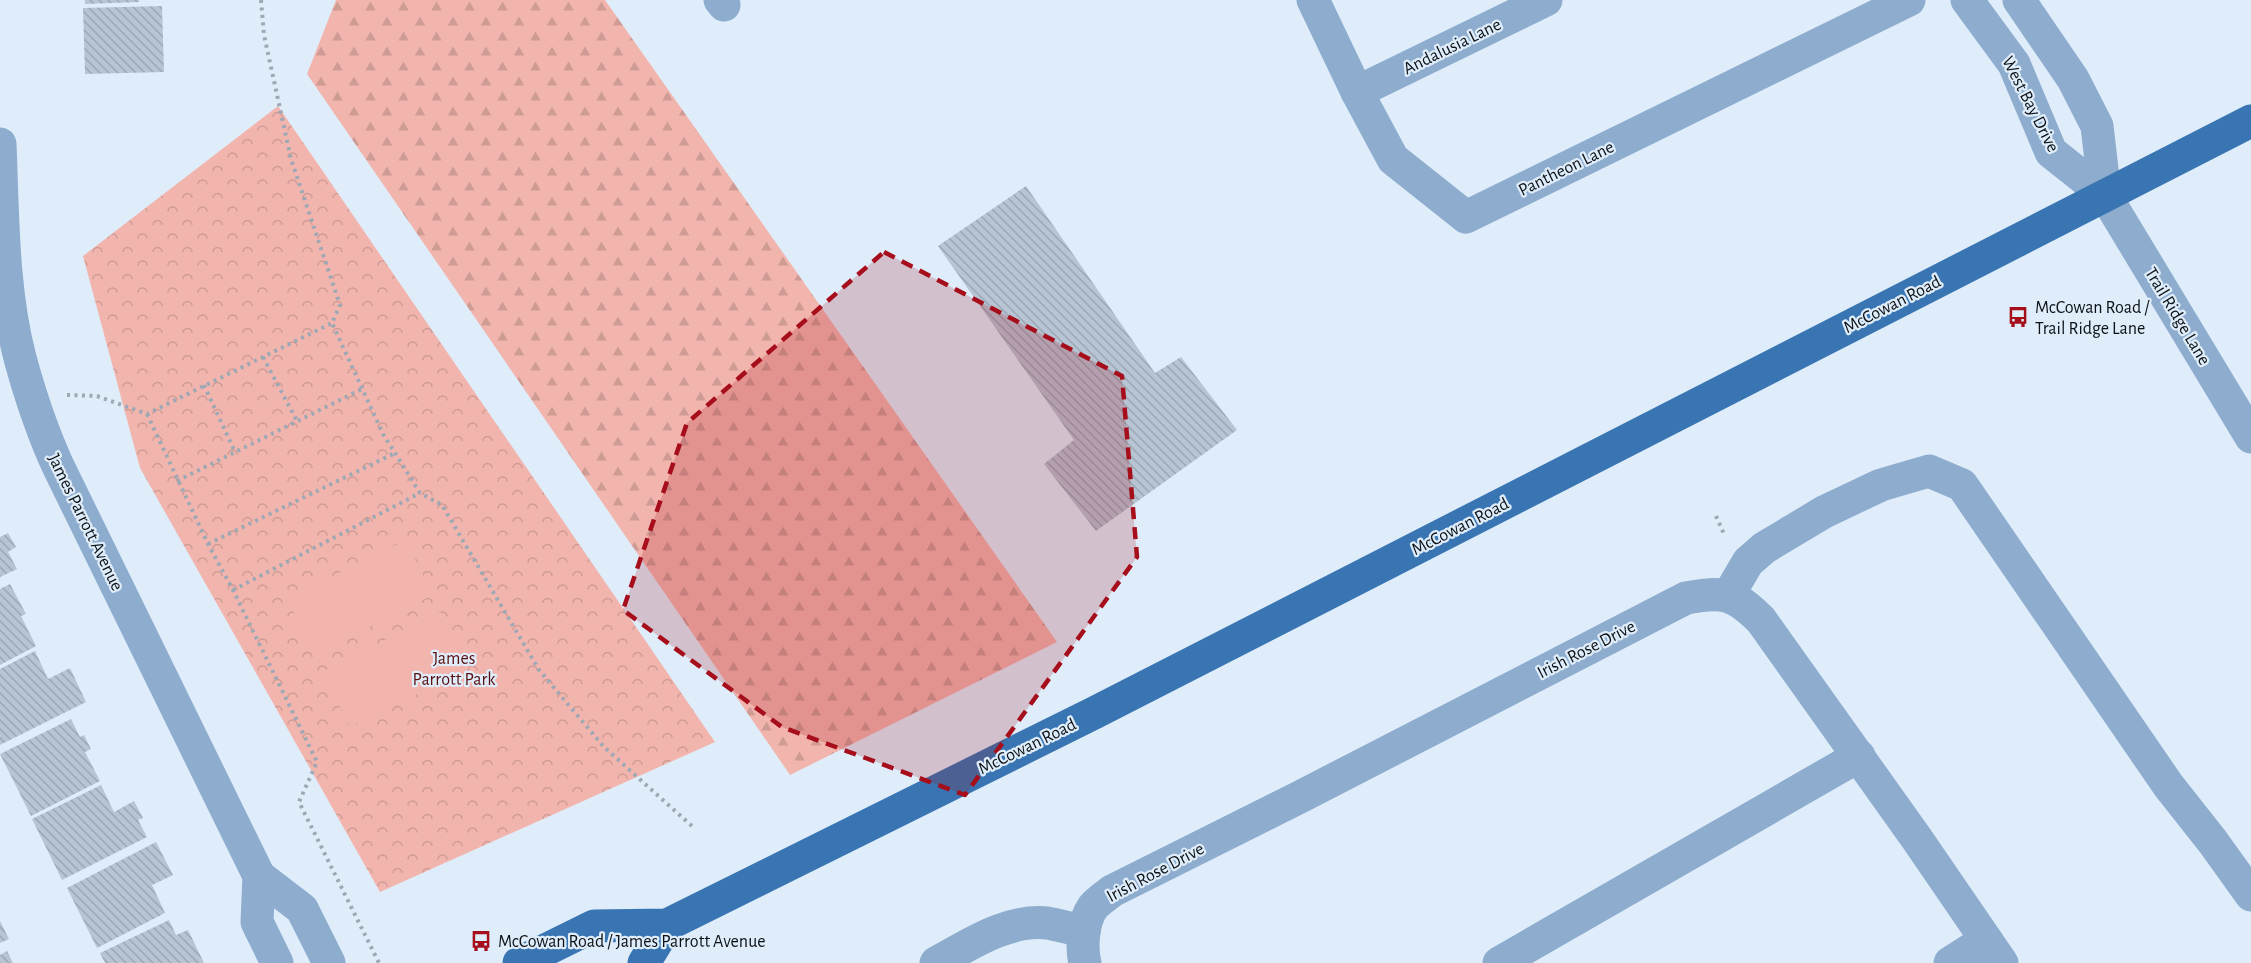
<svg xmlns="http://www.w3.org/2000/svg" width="2251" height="963" font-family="'Alegreya Sans',sans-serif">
<defs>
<pattern id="forest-firs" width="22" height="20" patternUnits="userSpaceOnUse" patternTransform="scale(1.5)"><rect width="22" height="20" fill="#f2b5ae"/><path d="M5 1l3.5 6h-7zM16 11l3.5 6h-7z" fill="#ce9b95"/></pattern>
<pattern id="park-crowns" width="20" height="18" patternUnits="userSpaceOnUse" patternTransform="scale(1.5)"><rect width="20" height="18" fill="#f2b5ae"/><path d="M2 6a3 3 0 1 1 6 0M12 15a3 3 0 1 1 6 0" fill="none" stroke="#ce9b95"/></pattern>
<pattern id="building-back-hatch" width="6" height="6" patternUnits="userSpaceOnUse" patternTransform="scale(1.5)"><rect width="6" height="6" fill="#b7c4d3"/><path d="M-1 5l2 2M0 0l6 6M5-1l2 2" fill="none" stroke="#9ca7b4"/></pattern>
</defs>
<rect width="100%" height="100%" fill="#dfedfb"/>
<path fill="url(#forest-firs)" d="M336,0H605L1057,642L790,775L307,74Z"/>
<path fill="url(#park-crowns)" d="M278,106L715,742L380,892L140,468L83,256Z"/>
<g fill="#f2b5ae">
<path d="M406,540L433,595L315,654L287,599Z"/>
<path d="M441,612L469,668L350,727L322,672Z"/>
</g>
<g fill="url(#building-back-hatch)">
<path d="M85,0H139V2L85,4Z"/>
<path d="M162,6L164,72L85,74L83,8Z"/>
<path d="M1026,186L1155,373L1181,357L1237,430L1096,531L1044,464L1074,440L938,246Z"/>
<path d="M8,533L16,547L8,552L17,569L0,577V537Z"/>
<path d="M10,584L26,614L21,616L36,646L0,665V589Z"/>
<path d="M35,651L48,679L70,668L86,702L0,745V669Z"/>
<path d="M71,719L80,737L84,735L91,749L85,752L100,781L31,816L0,754Z"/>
<path d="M101,785L114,812L134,801L143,818L138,820L147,837L62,880L32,819Z"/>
<path d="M156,842L173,875L152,885L165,913L97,948L67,888Z"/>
<path d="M169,920L176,935L188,930L204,963H105L100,953Z"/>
<path d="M0,921L9,939L0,943Z"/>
<path d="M7,951L13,963H0V955Z"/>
</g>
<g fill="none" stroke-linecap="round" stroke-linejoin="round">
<g stroke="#9da8b4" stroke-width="4" stroke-dasharray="3 4.5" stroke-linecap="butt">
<path d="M261,0L264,35L291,159L340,305L332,323L383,434L395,453L420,493L442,505L539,670L604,747L693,827"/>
<path d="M263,357L297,421"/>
<path d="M204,385L235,452"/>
<path d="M67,395L97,396L147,414L332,323"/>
<path d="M147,414L208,544L233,590L317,762L299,802L379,963"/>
<path d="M177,481L362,389"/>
<path d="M1716,516L1724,534"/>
<path d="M208,544L395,453"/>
<path d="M233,590L420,493"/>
</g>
<g stroke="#8dacce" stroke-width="33">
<path d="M720,0L724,5"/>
<path d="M1313,0L1357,92L1393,159L1466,217L1909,0"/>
<path d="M1967,0L2014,64L2051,152L2105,195L2251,437"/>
<path d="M2019,0L2073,79L2097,126L2105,195"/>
<path d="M1357,92L1546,0"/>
<path d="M0,144C3,215 2,289 20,358C30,395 42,431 58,466L259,876L302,909L329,963"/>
<path d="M1728,596L1748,562L1764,548L1824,512L1881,485L1929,471L1962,485L2168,785L2213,842L2251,895"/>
<path d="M259,876L257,922L277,963"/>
<path d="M936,963C969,945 1007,919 1047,923C1059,925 1072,929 1084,931"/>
<path d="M1085,963C1081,947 1083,921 1093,907C1098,901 1106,896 1112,891L1298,798L1686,598C1723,591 1734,593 1761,620L1917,839L2002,963"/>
<path d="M1499,963L1859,756"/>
<path d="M1950,963L1986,940"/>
</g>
<g stroke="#3875b2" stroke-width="33">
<path d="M519,963L594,926L667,925L1094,713L2251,121"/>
<path d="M644,963L667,925"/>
</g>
</g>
<path fill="#a60e1b" fill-opacity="0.2" stroke="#a60e1b" stroke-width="4.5" stroke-dasharray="12 8" stroke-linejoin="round" d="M884,252L1122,376L1137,557L965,795L782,727L623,610L687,423Z"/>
<defs>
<symbol id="bus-bare" viewBox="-9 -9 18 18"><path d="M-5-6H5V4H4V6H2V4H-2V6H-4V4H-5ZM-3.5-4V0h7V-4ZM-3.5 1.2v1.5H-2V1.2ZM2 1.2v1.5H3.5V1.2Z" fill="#a60e1b" stroke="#dfedfb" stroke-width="2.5" paint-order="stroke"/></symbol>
</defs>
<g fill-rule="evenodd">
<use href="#bus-bare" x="2003" y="302" width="30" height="30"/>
<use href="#bus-bare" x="466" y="926" width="30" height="30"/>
</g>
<g text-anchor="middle" stroke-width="4.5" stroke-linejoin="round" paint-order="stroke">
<g font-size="18" fill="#0c1116" stroke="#dfedfb">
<text transform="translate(1452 46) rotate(-26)" y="6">Andalusia Lane</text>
<text transform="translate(2031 104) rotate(63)" y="6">West Bay Drive</text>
<text transform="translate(1566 168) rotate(-26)" y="6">Pantheon Lane</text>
<text transform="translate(1892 304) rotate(-27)" y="6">McCowan Road</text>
<text transform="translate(2178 316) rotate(59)" y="6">Trail Ridge Lane</text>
<text transform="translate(86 522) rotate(64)" y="6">James Parrott Avenue</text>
<text transform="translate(1460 526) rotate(-27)" y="6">McCowan Road</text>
<text transform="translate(1586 649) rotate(-27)" y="6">Irish Rose Drive</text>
<text transform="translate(1027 746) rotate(-26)" y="6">McCowan Road</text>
<text transform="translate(1155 872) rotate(-28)" y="6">Irish Rose Drive</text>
</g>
<g font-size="18" fill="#0c1116" stroke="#dfedfb" text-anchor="start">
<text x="2035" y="313">McCowan Road /<tspan x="2035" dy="21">Trail Ridge Lane</tspan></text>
<text x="498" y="947">McCowan Road / James Parrott Avenue</text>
</g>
<g font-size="18" fill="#591011" stroke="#dfedfb">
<text x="454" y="664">James<tspan x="454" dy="21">Parrott Park</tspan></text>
</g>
</g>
</svg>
